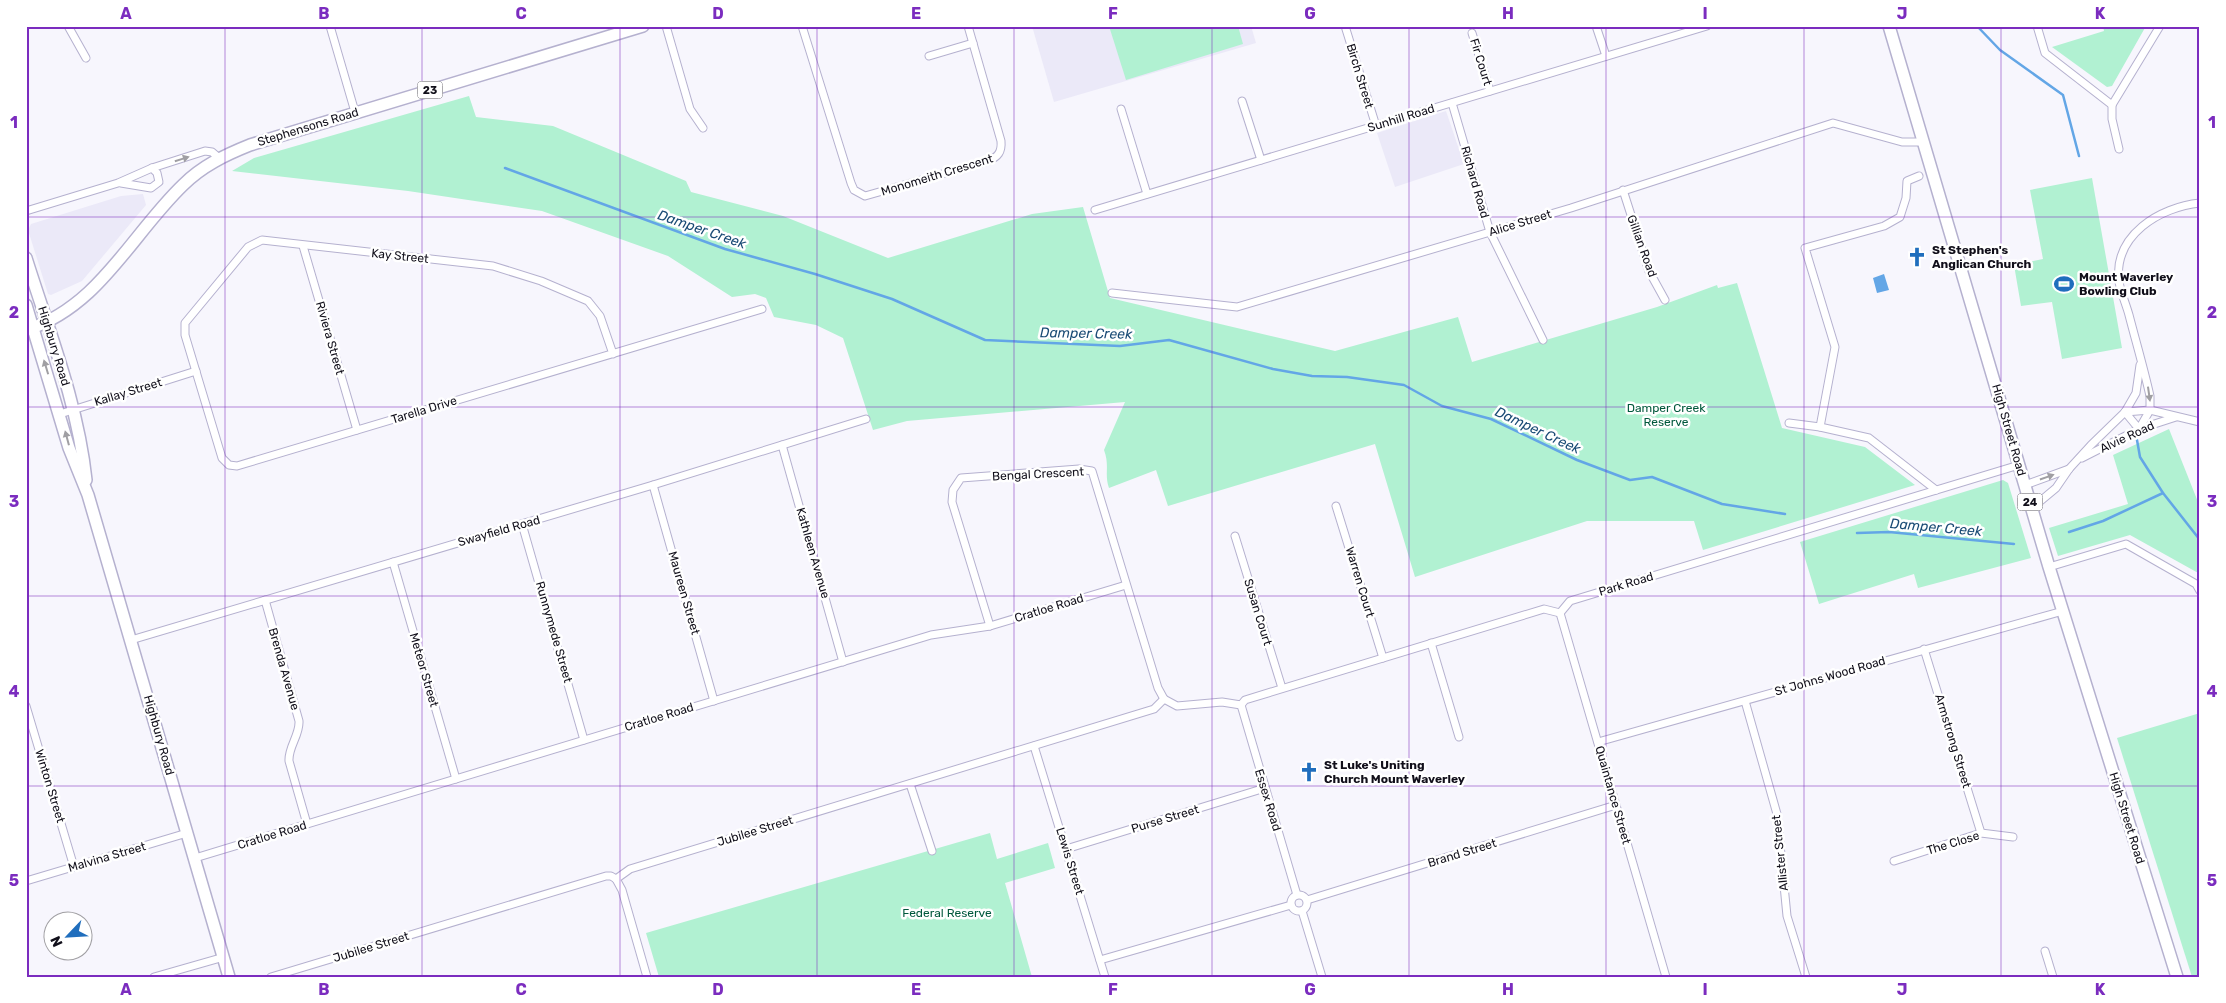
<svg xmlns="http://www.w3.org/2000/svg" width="2226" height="1003" font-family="Rubik,sans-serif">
<rect width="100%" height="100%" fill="#f7f6fd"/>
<g fill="#ebe9f8">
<path d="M1032,26H1251L1256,43L1054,102Z"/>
<path d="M1446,111L1464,164L1395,187L1377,133Z"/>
<path d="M143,194L146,205L82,281L51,295L48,294L28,230L31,224L121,196Z"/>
</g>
<g fill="#b1f1d2">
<path d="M1109,26H1238L1243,44L1126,80Z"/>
<path d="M2103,26H2146L2112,86L2107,87L2052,47L2104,31Z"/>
<path d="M469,96L476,117L553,126L686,181L691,192L783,216L888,258L1032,214L1083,207L1110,298L1335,351L1458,317L1472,362L1657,307L1717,285L1718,288L1737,283L1782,428L1865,447L1915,485L1703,550L1694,521H1587L1415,577L1375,444L1168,506L1156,470L1109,488C1104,474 1110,466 1104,450L1125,402L907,421L873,430L843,338L816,325L774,317L766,298L755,294L732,297L668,256L542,211L408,191L232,171L254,158Z"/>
<path d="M2092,178L2122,348L2062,359L2052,302L2021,306L2014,265L2043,259L2030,190Z"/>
<path d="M2169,429L2200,507V574L2130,535L2058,556L2049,528L2128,504L2113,455Z"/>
<path d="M2003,480L2008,483L2031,558L1918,588L1914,574L1819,604L1800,542Z"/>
<path d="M2200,713V977H2192L2117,738Z"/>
<path d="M990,833L997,859L1048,843L1055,868L1005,883L1032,977H659L646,933Z"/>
</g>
<path fill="#63a6e6" d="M1884,274L1889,290L1877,293L1873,278Z"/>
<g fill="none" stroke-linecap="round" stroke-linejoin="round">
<g stroke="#63a6e6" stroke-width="2.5">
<path d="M1977,26L2000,50L2063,95L2079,156"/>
<path d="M505,168L725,249L815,274L892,299L985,340L1120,346L1169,340L1273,369L1312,376L1347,377L1404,385L1442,406L1491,419L1577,460L1630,480L1652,477L1722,504L1785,514"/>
<path d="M2137,440L2140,457L2163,493"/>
<path d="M2069,532L2103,521L2163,493L2200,540"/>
<path d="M1857,533L1889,532L2014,544"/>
</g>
<defs>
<g id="minor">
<path d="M68,26L86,58"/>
<path d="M330,26L355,112"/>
<path d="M666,26L690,109L703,128"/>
<path d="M802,26L851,183L854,190L865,196L988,161C998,157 1002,152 1001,141L968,26"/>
<path d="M1345,26L1376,126"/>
<path d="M1596,26L1606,56"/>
<path d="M2037,26L2045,53L2112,105V119L2119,149"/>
<path d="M1472,33L1490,91"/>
<path d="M929,56L973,43"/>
<path d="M1242,101L1261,160"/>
<path d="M1452,103L1490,232L1543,340"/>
<path d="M2112,105L2160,26"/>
<path d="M1121,109L1147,194"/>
<path d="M121,183L151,188L159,182L157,173L152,168"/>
<path d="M1623,190L1649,271L1665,300"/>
<path d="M1095,210L1707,26"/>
<path d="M26,211L118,183L152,168L205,151L212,152L219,158"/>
<path d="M303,246L357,430"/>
<path d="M1112,293L1237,307L1571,208L1833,123L1902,142H1924"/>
<path d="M613,354L600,316L588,301L541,281L493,266L262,240L248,247L185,323V335L222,458L229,465L237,466L762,309"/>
<path d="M2125,412L2139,429L2150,410V396C2144,369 2136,342 2129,315C2126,304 2121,293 2119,282C2113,235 2160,207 2200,203"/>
<path d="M2125,412L2150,410L2200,422"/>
<path d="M60,414L196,371"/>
<path d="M1789,423L1820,427L1869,438L1936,490"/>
<path d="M1820,427L1835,347L1805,248L1884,226L1900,217L1906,198L1907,181L1919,176"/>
<path d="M782,445L843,662"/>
<path d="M2082,458L2139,429L2176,417"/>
<path d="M653,485L714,701"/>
<path d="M2025,485L2069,469"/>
<path d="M1336,506L1383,658"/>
<path d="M2032,508L2056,488L2069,469L2091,445L2125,412L2136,393L2140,365"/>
<path d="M522,524L584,740"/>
<path d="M1235,536L1282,688"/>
<path d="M393,562L456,779"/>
<path d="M2049,567L2126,544L2196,584L2200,591"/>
<path d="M265,600L299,721C300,735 288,747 289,761L307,824"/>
<path d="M1560,613L1666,977"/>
<path d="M990,626L952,502L953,490L961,478L1079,469L1092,471L1158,688L1164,699"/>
<path d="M131,640L653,485L866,419"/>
<path d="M1431,643L1459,737"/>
<path d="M1924,649L1981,833"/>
<path d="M1745,701L1777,814L1787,916L1806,977"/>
<path d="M1241,705L1245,700L1544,609L1560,613L1570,601L2019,465"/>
<path d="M1241,705L1297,895"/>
<path d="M26,706L74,867"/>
<path d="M1598,742L2063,611"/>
<path d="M1034,746L1105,977"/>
<path d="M910,784L932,851"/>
<path d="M1066,849L1265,788"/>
<path d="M195,858L931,635L990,626L1126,585"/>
<path d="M1894,861L1981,833L2013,837"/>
<path d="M616,879L630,869L1154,709L1164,699L1177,706L1222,702L1241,705"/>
<path d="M616,879L622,890L647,977"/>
<path d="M26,881L187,833"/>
<circle cx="1299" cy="903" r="8"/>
<path d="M1307,900L1616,805"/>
<path d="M1302,911L1322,977"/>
<path d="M2045,951L2053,977"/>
<path d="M1100,960L1291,905"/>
<path d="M154,977L224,957"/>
<path d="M271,977L606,876H611L616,879"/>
</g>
<g id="primary">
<path d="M1889,26L2049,567L2177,977"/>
<path d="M26,258C49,331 78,404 86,480"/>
<path d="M26,305L69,448L88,495L229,977"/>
<path d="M26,330C99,307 131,235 183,185C202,166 225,155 250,145L643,26"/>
</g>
</defs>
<use href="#minor" stroke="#b5b1cf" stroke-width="9"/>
<use href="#primary" stroke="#b5b1cf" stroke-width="14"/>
<use href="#minor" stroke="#fff" stroke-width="7"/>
<use href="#primary" stroke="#fff" stroke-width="11"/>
</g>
<defs><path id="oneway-solid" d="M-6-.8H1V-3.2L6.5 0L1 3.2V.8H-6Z" transform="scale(1.25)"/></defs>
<g fill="#a09fa3">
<use href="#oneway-solid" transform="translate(182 159) rotate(-17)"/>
<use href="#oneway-solid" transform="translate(46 367) rotate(-107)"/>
<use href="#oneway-solid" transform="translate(2149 394) rotate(82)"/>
<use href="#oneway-solid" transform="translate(67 438) rotate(-105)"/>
<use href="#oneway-solid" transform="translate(2047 477) rotate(-19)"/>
</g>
<path fill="none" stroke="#7b2cbf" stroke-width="1" stroke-opacity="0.55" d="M225,26V977M422,26V977M620,26V977M817,26V977M1014,26V977M1212,26V977M1409,26V977M1606,26V977M1804,26V977M2001,26V977M26,217H2200M26,407H2200M26,596H2200M26,786H2200"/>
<defs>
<symbol id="church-bare" viewBox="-9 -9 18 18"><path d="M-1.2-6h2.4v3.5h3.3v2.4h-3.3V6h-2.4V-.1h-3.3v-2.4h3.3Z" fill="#206ebd" stroke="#fff" stroke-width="2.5" paint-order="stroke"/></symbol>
<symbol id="stadium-bare" viewBox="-9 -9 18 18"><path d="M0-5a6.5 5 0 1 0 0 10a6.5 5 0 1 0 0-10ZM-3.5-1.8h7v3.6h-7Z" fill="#206ebd" stroke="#fff" stroke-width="2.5" paint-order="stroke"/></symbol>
</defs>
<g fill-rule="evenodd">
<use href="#church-bare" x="1903" y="243" width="28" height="28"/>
<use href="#stadium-bare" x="2050" y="270" width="28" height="28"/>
<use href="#church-bare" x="1295" y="758" width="28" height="28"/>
</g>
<g text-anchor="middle" stroke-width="5" stroke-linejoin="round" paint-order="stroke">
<g fill="#fff" stroke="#58575f" stroke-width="1">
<rect x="417.5" y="81.5" width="25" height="17" rx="4"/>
<rect x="2017.5" y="493.5" width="25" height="17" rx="4"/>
</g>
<g font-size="11" font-weight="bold" fill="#110f1a">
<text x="430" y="94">23</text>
<text x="2030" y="506">24</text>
</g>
<g font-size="12" fill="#110f1a" stroke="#fff">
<text transform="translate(1481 62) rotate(73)" y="4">Fir Court</text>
<text transform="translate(1360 76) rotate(73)" y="4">Birch Street</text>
<text transform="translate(1401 118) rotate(-17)" y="4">Sunhill Road</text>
<text transform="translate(308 127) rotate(-17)" y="4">Stephensons Road</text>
<text transform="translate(937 175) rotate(-17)" y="4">Monomeith Crescent</text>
<text transform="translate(1475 182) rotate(74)" y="4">Richard Road</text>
<text transform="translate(1520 223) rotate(-17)" y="4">Alice Street</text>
<text transform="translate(1642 246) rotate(70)" y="4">Gillian Road</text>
<text transform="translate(400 256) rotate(6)" y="4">Kay Street</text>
<text transform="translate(330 338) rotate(74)" y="4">Riviera Street</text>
<text transform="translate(54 346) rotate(73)" y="4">Highbury Road</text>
<text transform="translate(128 392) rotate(-17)" y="4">Kallay Street</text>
<text transform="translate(424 410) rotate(-17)" y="4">Tarella Drive</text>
<text transform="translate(2009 430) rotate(74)" y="4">High Street Road</text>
<text transform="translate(2127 437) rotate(-25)" y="4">Alvie Road</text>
<text transform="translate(1038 474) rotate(-3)" y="4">Bengal Crescent</text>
<text transform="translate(499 531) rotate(-16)" y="4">Swayfield Road</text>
<text transform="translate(813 553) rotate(74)" y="4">Kathleen Avenue</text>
<text transform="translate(1360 582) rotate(73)" y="4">Warren Court</text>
<text transform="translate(1626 584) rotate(-17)" y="4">Park Road</text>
<text transform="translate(684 593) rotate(74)" y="4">Maureen Street</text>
<text transform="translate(1049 608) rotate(-17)" y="4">Cratloe Road</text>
<text transform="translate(1258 612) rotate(73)" y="4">Susan Court</text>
<text transform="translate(554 632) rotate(74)" y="4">Runnymede Street</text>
<text transform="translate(284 669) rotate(74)" y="4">Brenda Avenue</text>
<text transform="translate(424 670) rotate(74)" y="4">Meteor Street</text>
<text transform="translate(1830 676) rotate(-16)" y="4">St Johns Wood Road</text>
<text transform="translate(659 717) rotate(-17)" y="4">Cratloe Road</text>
<text transform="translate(159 735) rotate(74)" y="4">Highbury Road</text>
<text transform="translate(1953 741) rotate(73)" y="4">Armstrong Street</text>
<text transform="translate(50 786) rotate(73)" y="4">Winton Street</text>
<text transform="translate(1613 795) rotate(74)" y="4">Quaintance Street</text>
<text transform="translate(1268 800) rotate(73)" y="4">Essex Road</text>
<text transform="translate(2127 818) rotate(73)" y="4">High Street Road</text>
<text transform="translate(1165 819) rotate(-17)" y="4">Purse Street</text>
<text transform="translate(755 831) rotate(-17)" y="4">Jubilee Street</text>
<text transform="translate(272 835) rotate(-17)" y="4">Cratloe Road</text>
<text transform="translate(1953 843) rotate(-17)" y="4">The Close</text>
<text transform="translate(1462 853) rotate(-17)" y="4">Brand Street</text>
<text transform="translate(1780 853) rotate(-96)" y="4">Allister Street</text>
<text transform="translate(107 857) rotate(-16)" y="4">Malvina Street</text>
<text transform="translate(1070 861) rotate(73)" y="4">Lewis Street</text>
<text transform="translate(371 947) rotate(-17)" y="4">Jubilee Street</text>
</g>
<g font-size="12" font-weight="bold" fill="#110f1a" stroke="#fff" text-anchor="start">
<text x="1932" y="254">St Stephen's<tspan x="1932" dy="14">Anglican Church</tspan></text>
<text x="2079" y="281">Mount Waverley<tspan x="2079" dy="14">Bowling Club</tspan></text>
<text x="1324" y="769">St Luke's Uniting<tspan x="1324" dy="14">Church Mount Waverley</tspan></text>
</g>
<g font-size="12" fill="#00583c" stroke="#fff">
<text x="1666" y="412">Damper Creek<tspan x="1666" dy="14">Reserve</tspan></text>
<text x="947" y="917">Federal Reserve</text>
</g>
<g font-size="14" font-style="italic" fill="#1a4b75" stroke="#fff">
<text transform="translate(702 229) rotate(19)" y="5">Damper Creek</text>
<text transform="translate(1086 333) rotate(1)" y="5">Damper Creek</text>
<text transform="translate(1538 430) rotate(25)" y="5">Damper Creek</text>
<text transform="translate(1936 527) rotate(5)" y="5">Damper Creek</text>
</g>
</g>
<rect width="2226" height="1003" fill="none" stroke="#ffffff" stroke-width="55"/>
<g transform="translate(68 936) rotate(245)"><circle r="24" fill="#ffffff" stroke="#a09fa3"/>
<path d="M0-4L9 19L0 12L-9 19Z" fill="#206ebd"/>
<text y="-8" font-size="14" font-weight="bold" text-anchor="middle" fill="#110f1a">N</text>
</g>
<rect x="28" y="28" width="2170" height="948" fill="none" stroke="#7b2cbf" stroke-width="2"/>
<g font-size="16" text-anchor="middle" font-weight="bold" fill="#7b2cbf">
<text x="126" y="19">A</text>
<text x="324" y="19">B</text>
<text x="521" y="19">C</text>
<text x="718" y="19">D</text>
<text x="916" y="19">E</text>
<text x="1113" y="19">F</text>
<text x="1310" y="19">G</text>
<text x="1508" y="19">H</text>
<text x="1705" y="19">I</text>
<text x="1902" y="19">J</text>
<text x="2100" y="19">K</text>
<text x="14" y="128">1</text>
<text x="2212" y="128">1</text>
<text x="14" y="318">2</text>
<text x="2212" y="318">2</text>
<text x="14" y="507">3</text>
<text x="2212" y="507">3</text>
<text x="14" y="697">4</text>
<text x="2212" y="697">4</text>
<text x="14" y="886">5</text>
<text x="2212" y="886">5</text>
<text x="126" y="995">A</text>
<text x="324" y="995">B</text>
<text x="521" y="995">C</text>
<text x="718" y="995">D</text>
<text x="916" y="995">E</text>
<text x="1113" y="995">F</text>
<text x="1310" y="995">G</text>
<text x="1508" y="995">H</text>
<text x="1705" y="995">I</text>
<text x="1902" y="995">J</text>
<text x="2100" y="995">K</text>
</g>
</svg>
